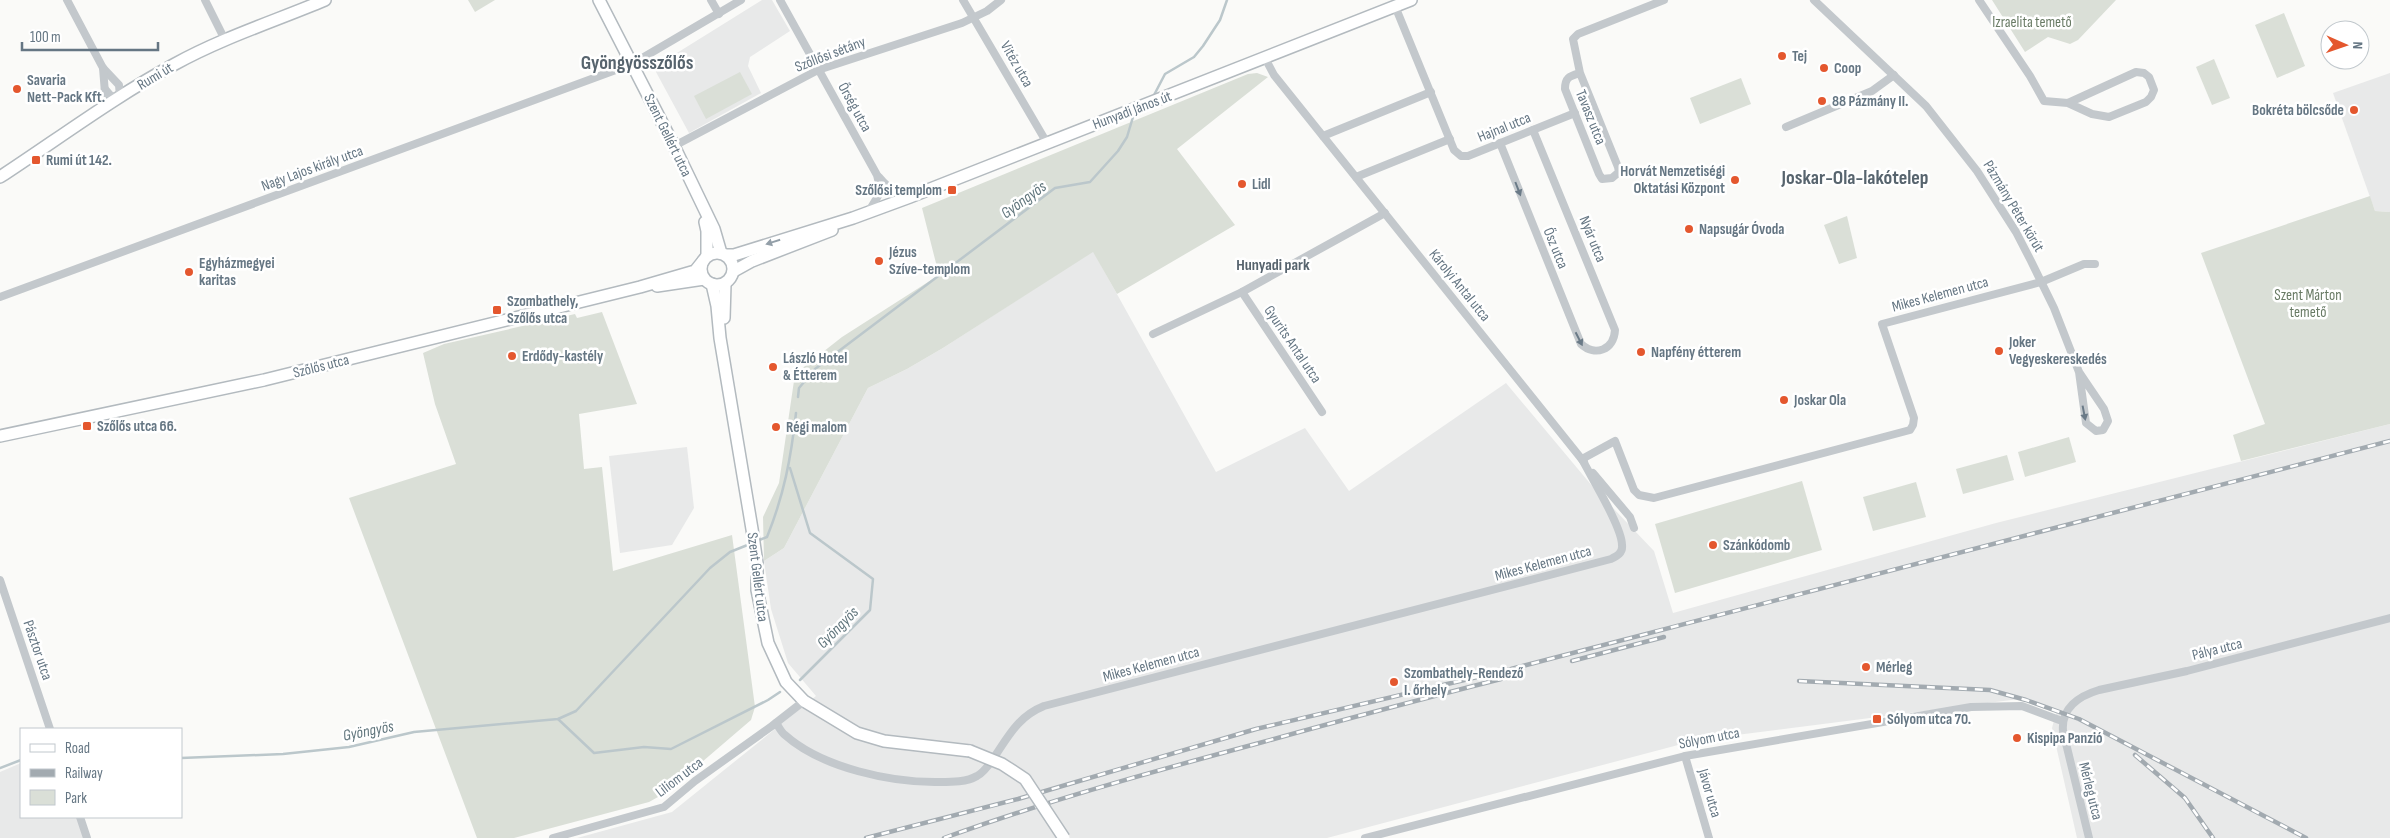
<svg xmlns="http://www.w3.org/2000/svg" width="2390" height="838" font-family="'Sofia Sans Condensed',sans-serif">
<rect width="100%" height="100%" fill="#fafaf8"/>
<g fill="#e8e9e9">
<path d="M762,0H772L790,31L750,57L748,66L761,93L689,133L656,72V66Z"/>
<path d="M2390,73V212L2375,211L2333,93Z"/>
<path d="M1093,251L1216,472L1305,428L1349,491L1506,383L1593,487L1654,551L1673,613L1996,523L2390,424V838H2077L2052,728L2056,713L2019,699L1697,740L1327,838H577L672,812L816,696L788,663L771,609L764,561L784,548L868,388L907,369L943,348Z"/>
<path d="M687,447L694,508L672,545L620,553L609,456Z"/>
<path d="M21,763V817H82L89,838H0V772Z"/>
</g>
<g fill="#dadfd7">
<path d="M468,0H495L475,12Z"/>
<path d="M1992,0H2116L2078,40L2070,44L2048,37L2025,52Z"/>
<path d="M2284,13L2305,66L2277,78L2255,25Z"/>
<path d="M2214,59L2230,98L2212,105L2196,67Z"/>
<path d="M740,72L752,94L706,119L694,96Z"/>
<path d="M1257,73L1268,77L1177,149L1235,225L1117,294L1093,252L943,348L907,369L868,388L784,548L764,561L763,517L779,483L795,374L842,337L939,275L922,208L1248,74Z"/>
<path d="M1741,78L1751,104L1700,124L1690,98Z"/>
<path d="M2370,196L2375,211L2390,212V424L2241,461L2233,435L2265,424L2201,253Z"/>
<path d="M1847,216L1857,258L1839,264L1824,225Z"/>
<path d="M602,312L637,404L579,414L584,469L602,467L613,571L732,535L755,707L751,720L667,792L649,802L514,838H477L349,498L456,464L435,404L423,353L444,344L575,314L577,318Z"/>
<path d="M2069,437L2076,462L2025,477L2018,452Z"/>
<path d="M2007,455L2014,480L1963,494L1956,469Z"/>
<path d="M1802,481L1822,550L1675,593L1655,524Z"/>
<path d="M1916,482L1926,517L1873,531L1863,497Z"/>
</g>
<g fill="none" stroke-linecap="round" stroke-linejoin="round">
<g stroke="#bbc7cb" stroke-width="2.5">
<path d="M1153,97L1165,74L1194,57L1203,46L1220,20L1227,0"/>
<path d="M798,397L799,388L815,369L1055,188L1090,182L1118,151L1127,137L1133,117L1146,110"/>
<path d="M790,468L810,533L873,579L870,610L800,680"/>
<path d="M757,541L767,537C784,495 791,458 796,413"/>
<path d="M558,719L594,753L644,747L671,749L768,700L780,692"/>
<path d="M181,758L283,754L349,747L414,732L558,719L576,711L710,568L730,552L750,544"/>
<path d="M0,768L21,760"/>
</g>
<defs>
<g id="secondary">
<path d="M599,0L674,146L714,229L721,253"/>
<path d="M0,177C58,139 114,97 175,64C222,38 275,21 325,0"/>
<path d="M705,222L707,231V256"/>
<circle cx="717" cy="269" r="16"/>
<path d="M726,255H734L853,218L910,197L1411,0"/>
<path d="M734,271L752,261L832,230"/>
<path d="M712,284L717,306L720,338L752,529L757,563V590L768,643L786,682L804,701L857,733L884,741L970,751"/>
<path d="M657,286L704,279"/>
<path d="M724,318L725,284"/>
<path d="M0,436L264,380L640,287L695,271L703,261"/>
</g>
</defs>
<use href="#secondary" stroke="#b3babf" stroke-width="14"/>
<g stroke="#c3c8cc" stroke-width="8">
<path d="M67,0L103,68L119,85L120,97L111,96L105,89"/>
<path d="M205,0L225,40"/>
<path d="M711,0L719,14"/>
<path d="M780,0L877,175L881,191L869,211"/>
<path d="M963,0L1047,143"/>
<path d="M1814,0L1926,106L1977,171L2016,232L2031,261L2054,308L2079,372L2104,409L2108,421L2103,430L2096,431L2086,423L2079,372"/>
<path d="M1979,0L2030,76L2044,101L2068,103L2092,114L2109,117L2146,102L2151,97L2154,90L2149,77L2144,73L2136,72L2068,103"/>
<path d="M1395,6L1454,150L1461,156H1468L1575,113"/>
<path d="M1265,58L1274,75L1584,462"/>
<path d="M103,68L105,93"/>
<path d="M1580,73C1570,76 1565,77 1565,89L1599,174L1602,179L1612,178L1619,172L1618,167L1580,73L1573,39L1578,34L1664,0"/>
<path d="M1786,127L1872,91L1894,75"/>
<path d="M1323,136L1431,92"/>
<path d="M1500,143L1581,344C1595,357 1614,350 1615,330L1533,130"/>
<path d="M674,146L818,70L962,23L987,11L1001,0"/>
<path d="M879,177C899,201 901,186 926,190"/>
<path d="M1356,177L1450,139"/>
<path d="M1242,292L1322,412"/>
<path d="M0,297L632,64L741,0"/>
<path d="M1153,334L1242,292L1385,213"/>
<path d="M1582,459L1615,441L1634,490L1639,495L1654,498L1910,430L1913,425L1914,418L1882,324L2041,282L2084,264H2095"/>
<path d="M1593,473L1630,517L1634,528"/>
<path d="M0,580L50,729"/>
<path d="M776,723C779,727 781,732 785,735C822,768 892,783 940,782C952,782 967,782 977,776C985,772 990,763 995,756C1009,735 1019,716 1044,706L1611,559C1617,556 1623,553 1622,545C1622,527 1591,477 1582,459"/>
<path d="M1685,756L1709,838"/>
<path d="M80,817L87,838"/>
<path d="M553,838L664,807L695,781L772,726L804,701"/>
<path d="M1365,838L1685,756L1971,707L2022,706L2062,721"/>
<path d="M2089,838L2063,731C2061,708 2079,696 2099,690L2187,671L2390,618"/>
</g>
<use href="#secondary" stroke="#fff" stroke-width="11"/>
<defs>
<g id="rail">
<path d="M1572,661L1664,637"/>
<path d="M1799,681L1990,690L2026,700L2079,719L2306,838"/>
<path d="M2135,755L2185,798L2213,838"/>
<path d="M866,838L1018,799L1256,729L1511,669L2390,441"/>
<path d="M944,838C1049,800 1155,771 1263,742C1342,720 1422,699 1501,679"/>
</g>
</defs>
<use href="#rail" stroke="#a2aab0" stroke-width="4.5"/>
<use href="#rail" stroke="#fff" stroke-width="2.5" stroke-dasharray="8" stroke-linecap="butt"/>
<defs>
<path id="secondary-bridge" d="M970,751L1002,764L1025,779L1064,838"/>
</defs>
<use href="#secondary-bridge" stroke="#b3babf" stroke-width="14" stroke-linecap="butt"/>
<use href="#secondary-bridge" stroke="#fff" stroke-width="11"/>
</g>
<defs><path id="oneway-solid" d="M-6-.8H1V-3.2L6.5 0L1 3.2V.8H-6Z" transform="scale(1.25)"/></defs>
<g fill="#6a7a87">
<use href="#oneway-solid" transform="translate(1518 189) rotate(69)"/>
<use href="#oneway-solid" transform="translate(1579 339) rotate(63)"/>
<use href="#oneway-solid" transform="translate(2084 413) rotate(79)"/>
</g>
<use fill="#939fa8" href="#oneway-solid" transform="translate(773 242) rotate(163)"/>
<g fill="#e4572e" stroke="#fff" stroke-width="2">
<circle cx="1782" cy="56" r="5"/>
<circle cx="1824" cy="68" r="5"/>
<circle cx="17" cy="89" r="5"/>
<circle cx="1822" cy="101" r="5"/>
<circle cx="2354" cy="110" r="5"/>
<rect x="31" y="155" width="10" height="10" rx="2.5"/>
<circle cx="1735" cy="180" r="5"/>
<circle cx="1242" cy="184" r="5"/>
<rect x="947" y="185" width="10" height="10" rx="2.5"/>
<circle cx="1689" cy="229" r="5"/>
<circle cx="879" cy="261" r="5"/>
<circle cx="189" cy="272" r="5"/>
<rect x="492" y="305" width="10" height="10" rx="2.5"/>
<circle cx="1999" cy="351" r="5"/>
<circle cx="1641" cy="352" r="5"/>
<circle cx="512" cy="356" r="5"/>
<circle cx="773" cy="367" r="5"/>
<circle cx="1784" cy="400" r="5"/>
<rect x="82" y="421" width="10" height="10" rx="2.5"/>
<circle cx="776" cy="427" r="5"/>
<circle cx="1713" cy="545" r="5"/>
<circle cx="1866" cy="667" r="5"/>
<circle cx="1394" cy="682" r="5"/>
<rect x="1872" y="714" width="10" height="10" rx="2.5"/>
<circle cx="2017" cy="738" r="5"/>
</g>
<g text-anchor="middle" stroke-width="5" stroke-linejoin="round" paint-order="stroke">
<g font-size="15" fill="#687a64" stroke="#fff">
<text x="2032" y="27">Izraelita temető</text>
<text x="2308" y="300">Szent Márton<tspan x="2308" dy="17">temető</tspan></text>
</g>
<g font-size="15" fill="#657683" stroke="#fff">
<text transform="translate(830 54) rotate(-21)" y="5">Szőllősi sétány</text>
<text transform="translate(1017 64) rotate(60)" y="5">Vitéz utca</text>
<text transform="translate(155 76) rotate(-31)" y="5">Rumi út</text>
<text transform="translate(855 107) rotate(61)" y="5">Őrség utca</text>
<text transform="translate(1132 110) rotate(-21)" y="5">Hunyadi János út</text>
<text transform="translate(1591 117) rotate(68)" y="5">Tavasz utca</text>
<text transform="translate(1504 127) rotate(-22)" y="5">Hajnal utca</text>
<text transform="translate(668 135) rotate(64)" y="5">Szent Gellért utca</text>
<text transform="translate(312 168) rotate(-20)" y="5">Nagy Lajos király utca</text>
<text transform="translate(2014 206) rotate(59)" y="5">Pázmány Péter körút</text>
<text transform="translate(1593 239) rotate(68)" y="5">Nyár utca</text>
<text transform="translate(1556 248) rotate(68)" y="5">Ősz utca</text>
<text transform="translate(1460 285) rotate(51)" y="5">Károlyi Antal utca</text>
<text transform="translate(1940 294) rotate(-15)" y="5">Mikes Kelemen utca</text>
<text transform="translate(1293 344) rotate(56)" y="5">Gyurits Antal utca</text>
<text transform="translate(321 366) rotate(-14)" y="5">Szőlős utca</text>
<text transform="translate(1543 563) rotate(-15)" y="5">Mikes Kelemen utca</text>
<text transform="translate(758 577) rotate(83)" y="5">Szent Gellért utca</text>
<text transform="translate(2217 649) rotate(-14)" y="5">Pálya utca</text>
<text transform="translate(38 650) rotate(71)" y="5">Pásztor utca</text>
<text transform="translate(1151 664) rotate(-15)" y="5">Mikes Kelemen utca</text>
<text transform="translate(1709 738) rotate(-11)" y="5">Sólyom utca</text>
<text transform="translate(679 777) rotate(-37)" y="5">Liliom utca</text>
<text transform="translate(2091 791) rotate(76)" y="5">Mérleg utca</text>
<text transform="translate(1710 793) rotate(74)" y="5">Jávor utca</text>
</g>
<g font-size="15" font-weight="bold" fill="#657683" stroke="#fff" text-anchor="start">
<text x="1792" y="61">Tej</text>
<text x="1834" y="73">Coop</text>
<text x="27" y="85">Savaria<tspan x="27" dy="17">Nett-Pack Kft.</tspan></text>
<text x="1832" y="106">88 Pázmány II.</text>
<text x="2344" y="115" text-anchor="end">Bokréta bölcsőde</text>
<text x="46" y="165">Rumi út 142.</text>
<text x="1725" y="176" text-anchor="end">Horvát Nemzetiségi<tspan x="1725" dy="17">Oktatási Központ</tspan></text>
<text x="1252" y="189">Lidl</text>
<text x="942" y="195" text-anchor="end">Szőlősi templom</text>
<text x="1699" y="234">Napsugár Óvoda</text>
<text x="889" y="257">Jézus<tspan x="889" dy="17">Szíve-templom</tspan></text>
<text x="199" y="268">Egyházmegyei<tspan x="199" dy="17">karitas</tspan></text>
<text x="507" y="306">Szombathely,<tspan x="507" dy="17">Szőlős utca</tspan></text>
<text x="2009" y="347">Joker<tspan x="2009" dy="17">Vegyeskereskedés</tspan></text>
<text x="1651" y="357">Napfény étterem</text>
<text x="522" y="361">Erdődy-kastély</text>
<text x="783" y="363">László Hotel<tspan x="783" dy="17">&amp; Étterem</tspan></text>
<text x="1794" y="405">Joskar Ola</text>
<text x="97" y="431">Szőlős utca 66.</text>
<text x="786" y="432">Régi malom</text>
<text x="1723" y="550">Szánkódomb</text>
<text x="1876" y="672">Mérleg</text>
<text x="1404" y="678">Szombathely-Rendező<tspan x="1404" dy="17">I. őrhely</tspan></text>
<text x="1887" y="724">Sólyom utca 70.</text>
<text x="2027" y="743">Kispipa Panzió</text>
</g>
<g font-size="16" font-style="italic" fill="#60757c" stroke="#fff">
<text transform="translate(1023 199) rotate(-36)" y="6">Gyöngyös</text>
<text transform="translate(837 627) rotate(-45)" y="6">Gyöngyös</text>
<text transform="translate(368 730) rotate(-11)" y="6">Gyöngyös</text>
</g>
<g font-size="16" font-weight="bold" fill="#57646e" stroke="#fff">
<text x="1273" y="270">Hunyadi park</text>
</g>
<g font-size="20" font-weight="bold" fill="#57646e" stroke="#fff">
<text x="637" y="69">Gyöngyösszőlős</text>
<text x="1855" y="184">Joskar-Ola-lakótelep</text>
</g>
</g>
<rect x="20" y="728" width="162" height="90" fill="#ffffff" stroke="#c1c8cd"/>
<rect x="30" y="744" width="25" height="8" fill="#ffffff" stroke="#c1c8cd"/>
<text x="65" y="753" font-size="15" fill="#657683">Road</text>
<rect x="30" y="769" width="25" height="8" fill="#a2aab0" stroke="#c1c8cd"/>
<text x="65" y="778" font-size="15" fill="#657683">Railway</text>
<rect x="30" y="790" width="25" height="15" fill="#dadfd7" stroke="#c1c8cd"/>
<text x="65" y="803" font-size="15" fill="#657683">Park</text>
<g transform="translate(2345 45) rotate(92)"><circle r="24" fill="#ffffff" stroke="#c1c8cd"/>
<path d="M0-4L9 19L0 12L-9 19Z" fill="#e4572e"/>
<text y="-8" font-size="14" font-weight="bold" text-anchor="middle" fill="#657683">N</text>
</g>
<path d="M22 42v8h136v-8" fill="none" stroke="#657683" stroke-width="2.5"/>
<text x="30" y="42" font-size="15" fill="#657683" stroke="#ffffff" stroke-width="4" paint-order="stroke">100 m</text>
</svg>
